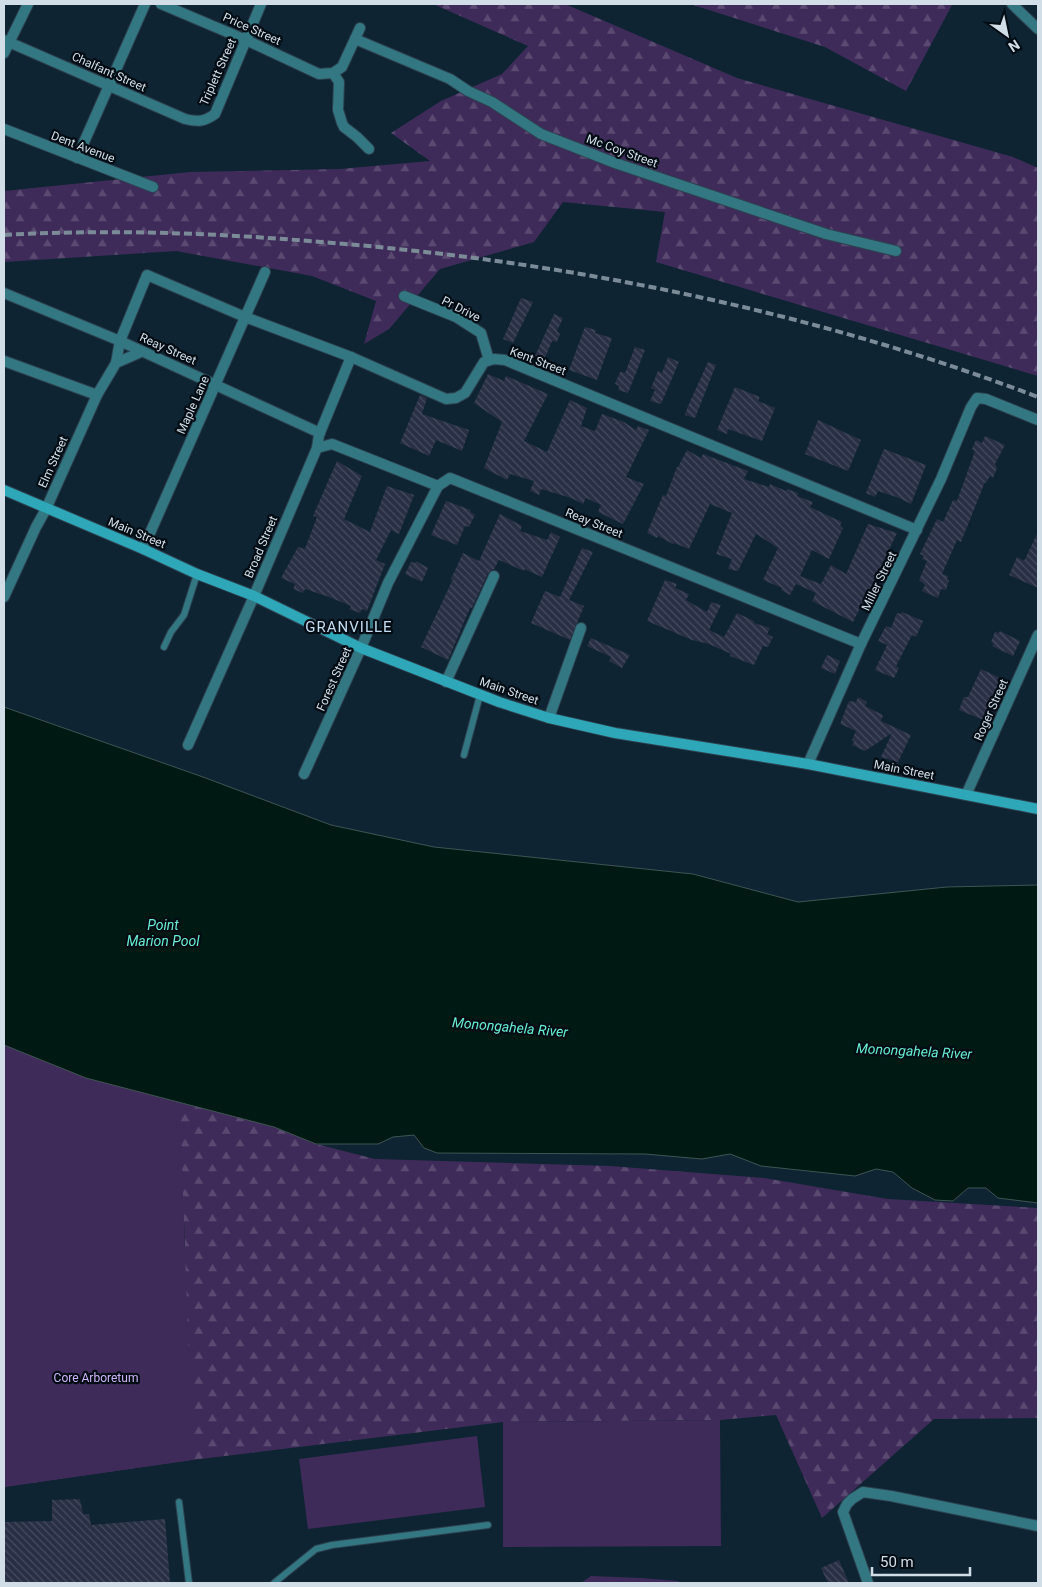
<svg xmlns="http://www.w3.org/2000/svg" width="1042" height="1587" font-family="Roboto,sans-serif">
<defs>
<pattern id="forest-firs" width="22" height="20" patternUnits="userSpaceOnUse" patternTransform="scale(1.25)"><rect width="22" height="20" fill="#3f2b59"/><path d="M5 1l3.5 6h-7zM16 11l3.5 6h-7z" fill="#5a4971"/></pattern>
<pattern id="building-back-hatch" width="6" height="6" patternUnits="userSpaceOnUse" patternTransform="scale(1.25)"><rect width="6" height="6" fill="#292f45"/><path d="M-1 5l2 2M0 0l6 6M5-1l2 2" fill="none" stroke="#474d60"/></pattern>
</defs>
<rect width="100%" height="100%" fill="#0e2433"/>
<g fill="url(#forest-firs)">
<path d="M433,4H565L737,78L1013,157L1038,168V376L656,262L665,212L563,202L534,242L440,269L389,329L364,344L376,301L312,276L176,251L4,262V191L190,172L340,169L430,161L391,133L441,101L502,74L528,46Z"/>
<path d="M690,4H954L952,5L906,91L825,47Z"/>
<path d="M4,1045L274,1127L316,1144L375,1159L610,1166L764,1178L888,1199L1038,1208V1418L934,1419L822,1518L776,1415L720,1420L503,1422L192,1460L4,1487L185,1246L184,1222Z"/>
</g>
<g fill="#3f2b59">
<path d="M4,1045L86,1078L180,1102L192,1460L4,1487Z"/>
<path d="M720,1420L721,1546L503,1547V1422Z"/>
<path d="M477,1436L485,1507L308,1529L299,1459Z"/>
<path d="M591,1576L641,1578L678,1581L680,1583H581Z"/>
</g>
<path fill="#001913" stroke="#3f5453" d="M4,707L203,777L331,825L434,847L693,874L798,902L947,887L1038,885V1203L998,1198L986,1188H968L953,1201L935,1200L912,1188L893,1172L876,1169L855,1176L761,1166L730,1154L702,1159L645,1154L437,1153L424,1148L414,1135L393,1137L378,1144H316L274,1127L86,1078L4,1045Z"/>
<g fill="url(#building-back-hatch)">
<path d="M521,298L533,302L513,343L503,339Z"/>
<path d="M554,314L563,318L557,331L560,334L557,342L552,341L544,360L535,356Z"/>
<path d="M585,327L596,330L595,333L612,338L597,380L569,370Z"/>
<path d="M635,347L645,350L628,393L618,390L619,386L615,384L620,372L625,373Z"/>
<path d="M668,357L679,362L661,404L650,401L655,390L651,388L658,371L662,373Z"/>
<path d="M708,362L716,365L695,418L685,415L688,406Z"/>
<path d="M488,374L504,381L506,376L548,394L524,441L547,452L570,400L587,408L581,426L595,431L602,414L624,422L636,430L638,426L649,430L626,477L644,484L623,524L598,512L601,505L586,498L583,504L571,498L541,489L539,495L530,491L534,481L510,474L507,480L484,468L502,422L474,403Z"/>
<path d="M735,387L760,397L758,401L775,408L762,441L728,429L727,434L717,430Z"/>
<path d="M420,395L427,398L422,414L469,430L462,451L436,440L429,456L400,443Z"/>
<path d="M818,420L861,440L848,471L805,454Z"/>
<path d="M985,436L1005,445L995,464L997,468L993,478L990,476L986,483L985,482L961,542L957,540L942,574L948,576L947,580H949L946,590L941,589L938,598L922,591L925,585L919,580L927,561L922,559L924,556L920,554L937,519L943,522L953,500L957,501L975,451L972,449L976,440L982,443Z"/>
<path d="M884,449L926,465L911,504L899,498L878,491L875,497L866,493Z"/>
<path d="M687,450L701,458L703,454L748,471L744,479L769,487L770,484L786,491L787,489L798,493L797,496L813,502L810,507L842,522L840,526L843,528L829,559L812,550L800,576L821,584L831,565L846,574L868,524L897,533L870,589L873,591L864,608L861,606L853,622L812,601L816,593L796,584L790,595L781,590L782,588L763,580L778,548L756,534L738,571L728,569L732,559L716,554L732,513L710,504L689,549L674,543L673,544L658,536L657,538L647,533L663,495L666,496L677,467H678Z"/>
<path d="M337,461L362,476L344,519L370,532L387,486L414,495L399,534L391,530L376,560L385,564L367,611L362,609L360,613L349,609L351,606L329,597L305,589L303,593L293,589L295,584L281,578L298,547L305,549L317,517L313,516Z"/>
<path d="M446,501L471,510L470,512L475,515L469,527L465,526L457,545L431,535Z"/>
<path d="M500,514L522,526L520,531L547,540L551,532L560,537L542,577L524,569V571L499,560L494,569L488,573L472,608H470L448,660L421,647L453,579H451L463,553L479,561Z"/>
<path d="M1038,532V588L1009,575L1017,557L1024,561Z"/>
<path d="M582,548L593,552L569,600L584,606L570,640L531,623L545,591L560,597Z"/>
<path d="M416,561L428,568L422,582L405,574L411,562L415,563Z"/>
<path d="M665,580L677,584L675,588L689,594L686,600L707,612L711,602L721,605L709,630L724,637L737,613L754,621V623L770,628L767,634L773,637L768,647L763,646L754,665L730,656L731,654L709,644L692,640L647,621Z"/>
<path d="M902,612L923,621L916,637L912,635L896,666L899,668L894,678L875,670L887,645L878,641L886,626L891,628L897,613L901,614Z"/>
<path d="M1000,631L1020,641L1013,656L992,646L994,644L991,642L995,632L999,633Z"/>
<path d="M591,638L630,655L622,668L609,661L611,657L587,646Z"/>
<path d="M827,655L840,661L835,674L821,668Z"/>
<path d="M981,669L1000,678L998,681L1001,682L986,721L959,710L964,697H968Z"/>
<path d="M858,697L867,702L865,706L883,715L881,721L911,735L898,762L881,757L892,733L865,751L852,745L854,741L852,740L856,731L840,724L849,701L856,702Z"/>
<path d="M80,1499L83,1514H89L91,1525L165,1519L170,1583H4V1522L52,1521V1500Z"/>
<path d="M839,1560L849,1583H828L821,1568Z"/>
</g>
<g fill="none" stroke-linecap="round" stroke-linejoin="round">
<defs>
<g id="service">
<path d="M164,647L171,632L184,615L197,574"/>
<path d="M464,755L480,695"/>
<path d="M179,1502L189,1583"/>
<path d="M274,1583L316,1549L332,1545L488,1525"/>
</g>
<g id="minor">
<path d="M161,4L246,40L319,74L333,73L342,67L360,28"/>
<path d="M1012,4L1038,29"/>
<path d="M355,39L450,79L468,91L492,102L541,134L615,163L826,234L896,251"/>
<path d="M4,40L185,119C198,122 204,122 215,114L261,4"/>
<path d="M4,53L28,4"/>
<path d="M333,73L339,82L338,110L342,123L344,127L357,137L369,149"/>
<path d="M4,129L153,187"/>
<path d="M77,158L145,4"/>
<path d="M4,293L120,341L320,433"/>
<path d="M404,296L456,317L481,333L489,360"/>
<path d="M4,361L97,395"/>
<path d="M116,363L120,341L147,275L245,317L351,357L446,399L456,398L465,393L484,362L494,359L505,360L917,530"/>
<path d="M317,448L332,444L438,486L450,478L861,644"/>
<path d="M143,549L265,272"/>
<path d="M4,597L36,527L46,509L97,395L116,363L141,352"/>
<path d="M446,682L494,576"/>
<path d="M549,718L581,628"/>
<path d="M188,745L254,596L317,448L319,435L351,357"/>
<path d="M808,764L861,644L941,479L971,407L977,398L986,399L1038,420"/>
<path d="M304,774L361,648L388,583L438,486"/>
<path d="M966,795L1038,635"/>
<path d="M868,1583L843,1512L847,1504L852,1499L863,1492L891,1496L1038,1526"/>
</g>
<path id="secondary" d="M4,490L143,549L197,574L254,596L361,648L499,702L549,718L615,733L808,764L1038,809"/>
</defs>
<use href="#service" stroke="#2d4250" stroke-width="8"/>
<use href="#minor" stroke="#2d4250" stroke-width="12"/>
<use href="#secondary" stroke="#2d4250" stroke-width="12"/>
<use href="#service" stroke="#337782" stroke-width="6"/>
<use href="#minor" stroke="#337782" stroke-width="10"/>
<use href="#secondary" stroke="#2ea7b9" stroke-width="10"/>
<path stroke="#7b8c98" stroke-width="4" stroke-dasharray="8 4" stroke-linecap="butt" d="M4,235C110,229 216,233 321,242C565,261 809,310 1038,397"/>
</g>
<g text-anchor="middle" stroke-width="4.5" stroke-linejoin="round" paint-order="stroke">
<g font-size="12" fill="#d1dee8" stroke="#040c13">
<text transform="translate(252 29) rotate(24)" y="4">Price Street</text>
<text transform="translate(109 72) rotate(24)" y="4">Chalfant Street</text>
<text transform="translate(218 72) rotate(-66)" y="4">Triplett Street</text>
<text transform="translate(83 147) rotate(21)" y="4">Dent Avenue</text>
<text transform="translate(622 151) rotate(20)" y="4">Mc Coy Street</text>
<text transform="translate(461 309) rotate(27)" y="4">Pr Drive</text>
<text transform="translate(168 349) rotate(24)" y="4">Reay Street</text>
<text transform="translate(538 361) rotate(21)" y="4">Kent Street</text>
<text transform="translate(193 405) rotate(-66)" y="4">Maple Lane</text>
<text transform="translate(53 462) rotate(-66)" y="4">Elm Street</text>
<text transform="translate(594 523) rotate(22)" y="4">Reay Street</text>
<text transform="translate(137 533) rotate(23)" y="4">Main Street</text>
<text transform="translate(261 547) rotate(-67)" y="4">Broad Street</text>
<text transform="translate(879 581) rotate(-64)" y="4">Miller Street</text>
<text transform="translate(334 679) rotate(-66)" y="4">Forest Street</text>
<text transform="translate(509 691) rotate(19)" y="4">Main Street</text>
<text transform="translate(991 710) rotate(-66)" y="4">Roger Street</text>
<text transform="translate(904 770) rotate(11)" y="4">Main Street</text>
</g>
<g font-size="12" fill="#d0b5fb" stroke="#040c13">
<text x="96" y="1382">Core Arboretum</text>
</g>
<g font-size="14" font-style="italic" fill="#67eed4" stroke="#040c13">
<text x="163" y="930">Point<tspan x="163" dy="16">Marion Pool</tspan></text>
<text transform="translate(510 1027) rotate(5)" y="5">Monongahela River</text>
<text transform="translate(914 1051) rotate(3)" y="5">Monongahela River</text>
</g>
<g font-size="15" letter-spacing="1" fill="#c2ddf1" stroke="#040c13">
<text x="349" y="632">GRANVILLE</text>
</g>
</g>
<rect width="1042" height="1587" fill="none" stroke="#d1dee8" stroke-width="10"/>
<g transform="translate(1007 35) rotate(147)" stroke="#040c13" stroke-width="4" paint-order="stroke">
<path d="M0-4L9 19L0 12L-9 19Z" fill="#d1dee8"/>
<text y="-8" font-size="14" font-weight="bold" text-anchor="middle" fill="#d1dee8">N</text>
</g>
<path d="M872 1567v8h98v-8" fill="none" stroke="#d1dee8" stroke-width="2.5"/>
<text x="880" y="1567" font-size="15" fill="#d1dee8" stroke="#040c13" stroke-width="4" paint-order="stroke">50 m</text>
</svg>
